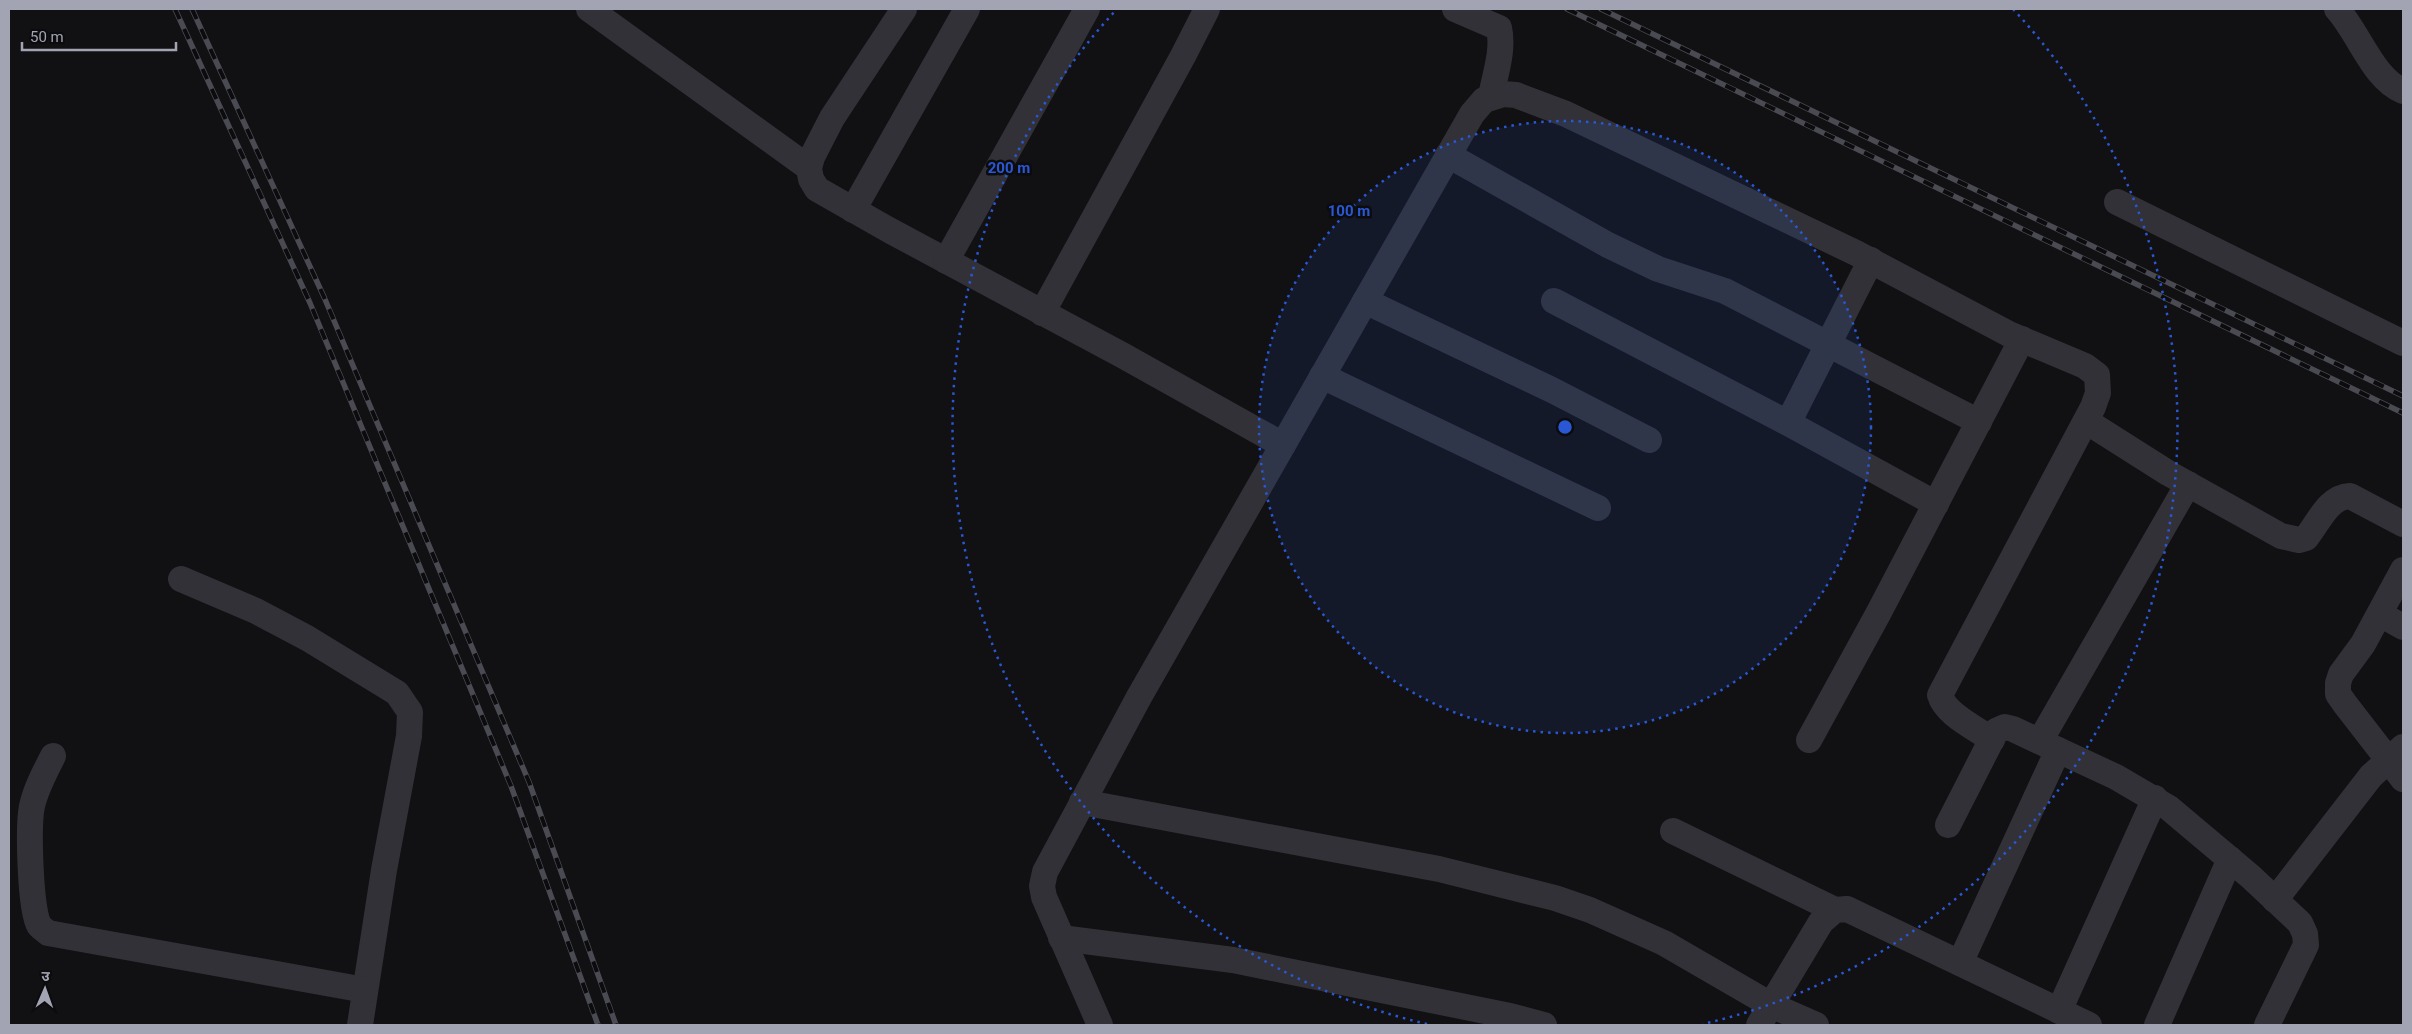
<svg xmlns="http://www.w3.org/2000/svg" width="2412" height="1034" font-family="Roboto,'Noto Sans Devanagari',sans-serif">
<rect width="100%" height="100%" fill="#111012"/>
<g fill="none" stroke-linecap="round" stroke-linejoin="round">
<g stroke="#323137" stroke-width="26">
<path d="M589,9L809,168"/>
<path d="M904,9L832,118L812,157L809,168L811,179L817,189L889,230L1122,355L1283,445"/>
<path d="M1455,9L1499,28C1504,50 1495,75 1491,96"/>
<path d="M2337,9C2359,33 2373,79 2403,91"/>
<path d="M1448,155L1608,245L1658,269L1725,291L1979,422"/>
<path d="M2117,202L2403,343"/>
<path d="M853,210L967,9"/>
<path d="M946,261L1087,9"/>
<path d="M1365,301L1552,390L1649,440"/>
<path d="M1554,301L1788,423L1936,504"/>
<path d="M1042,313L1183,56L1207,9"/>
<path d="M1322,376L1598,508"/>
<path d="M2086,421L2168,473L2281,536L2299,540L2306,538C2319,522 2328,497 2350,496L2403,524"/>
<path d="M1788,423L1871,260"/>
<path d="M2403,570L2363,644L2341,674L2338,683V694L2345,704L2403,779"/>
<path d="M181,579L256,611L307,638L397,693L410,712L409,736L384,870L360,1025"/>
<path d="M2380,614L2403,627"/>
<path d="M1809,740L1878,614L2022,339"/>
<path d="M2040,741L2188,484"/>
<path d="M53,756C45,772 36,788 32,806C28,825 30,910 39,925C41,928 46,931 48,933L365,990"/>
<path d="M1082,802L1439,869L1555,898L1590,910L1664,943L1771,1005L1816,1025"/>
<path d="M1948,825L1996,731L2005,727L2013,729L2116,777L2169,808L2251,877L2300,923L2305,934L2306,945L2267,1025"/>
<path d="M1673,831L1835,910"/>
<path d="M2275,900L2371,776L2403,747"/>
<path d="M1061,938L1233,960L1510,1016L1544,1025"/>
<path d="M1960,963L2058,750"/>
<path d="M2059,1011L2155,798"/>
<path d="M1100,1025L1044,897L1042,886L1045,872L1139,697L1472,114L1484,100L1503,94L1516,95L1566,114L1856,253L2009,334L2085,366L2097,375L2098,393L2093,407L1940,695C1945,714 1976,728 1992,740"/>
<path d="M1759,1025L1821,922L1835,910L1847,909L2089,1025"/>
<path d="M2157,1025L2230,859"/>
</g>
<defs>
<g id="rail">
<path d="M175,9L310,303L511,786L598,1025"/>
<path d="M192,9L324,297L529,782L616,1025"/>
<path d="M1567,9L2403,413"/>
<path d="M1601,9L2403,396"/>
</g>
</defs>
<use href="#rail" stroke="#4a4b52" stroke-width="5.5"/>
<use href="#rail" stroke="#0c0b0d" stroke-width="4" stroke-dasharray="11" stroke-linecap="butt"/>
</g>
<circle cx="1565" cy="427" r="306" fill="#2a57d4" fill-opacity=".12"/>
<g fill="none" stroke="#2a57d4" stroke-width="2.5" stroke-dasharray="2.5 5">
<circle cx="1565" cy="427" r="306"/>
<path d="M1427 1024A613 613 0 0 1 1117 9M2013 9A613 613 0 0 1 1703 1024"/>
</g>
<circle cx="1565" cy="427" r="8" fill="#2a57d4" stroke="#0c0b0d" stroke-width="2.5"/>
<g font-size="15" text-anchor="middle" font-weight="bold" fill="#2a57d4" stroke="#0c0b0d" stroke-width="5" stroke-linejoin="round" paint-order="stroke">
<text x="1009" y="173">200 m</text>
<text x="1349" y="216">100 m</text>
</g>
<rect width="2412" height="1034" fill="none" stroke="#a2a4b3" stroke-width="20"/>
<g transform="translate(45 989) rotate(2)" stroke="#0c0b0d" stroke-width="4" paint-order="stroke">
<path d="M0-4L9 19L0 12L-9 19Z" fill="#a2a4b3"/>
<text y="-8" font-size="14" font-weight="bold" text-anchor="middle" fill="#a2a4b3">उ</text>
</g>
<path d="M22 42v8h154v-8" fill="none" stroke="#a2a4b3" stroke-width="2.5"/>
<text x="30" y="42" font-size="15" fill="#a2a4b3" stroke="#0c0b0d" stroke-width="4" paint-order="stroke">50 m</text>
</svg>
